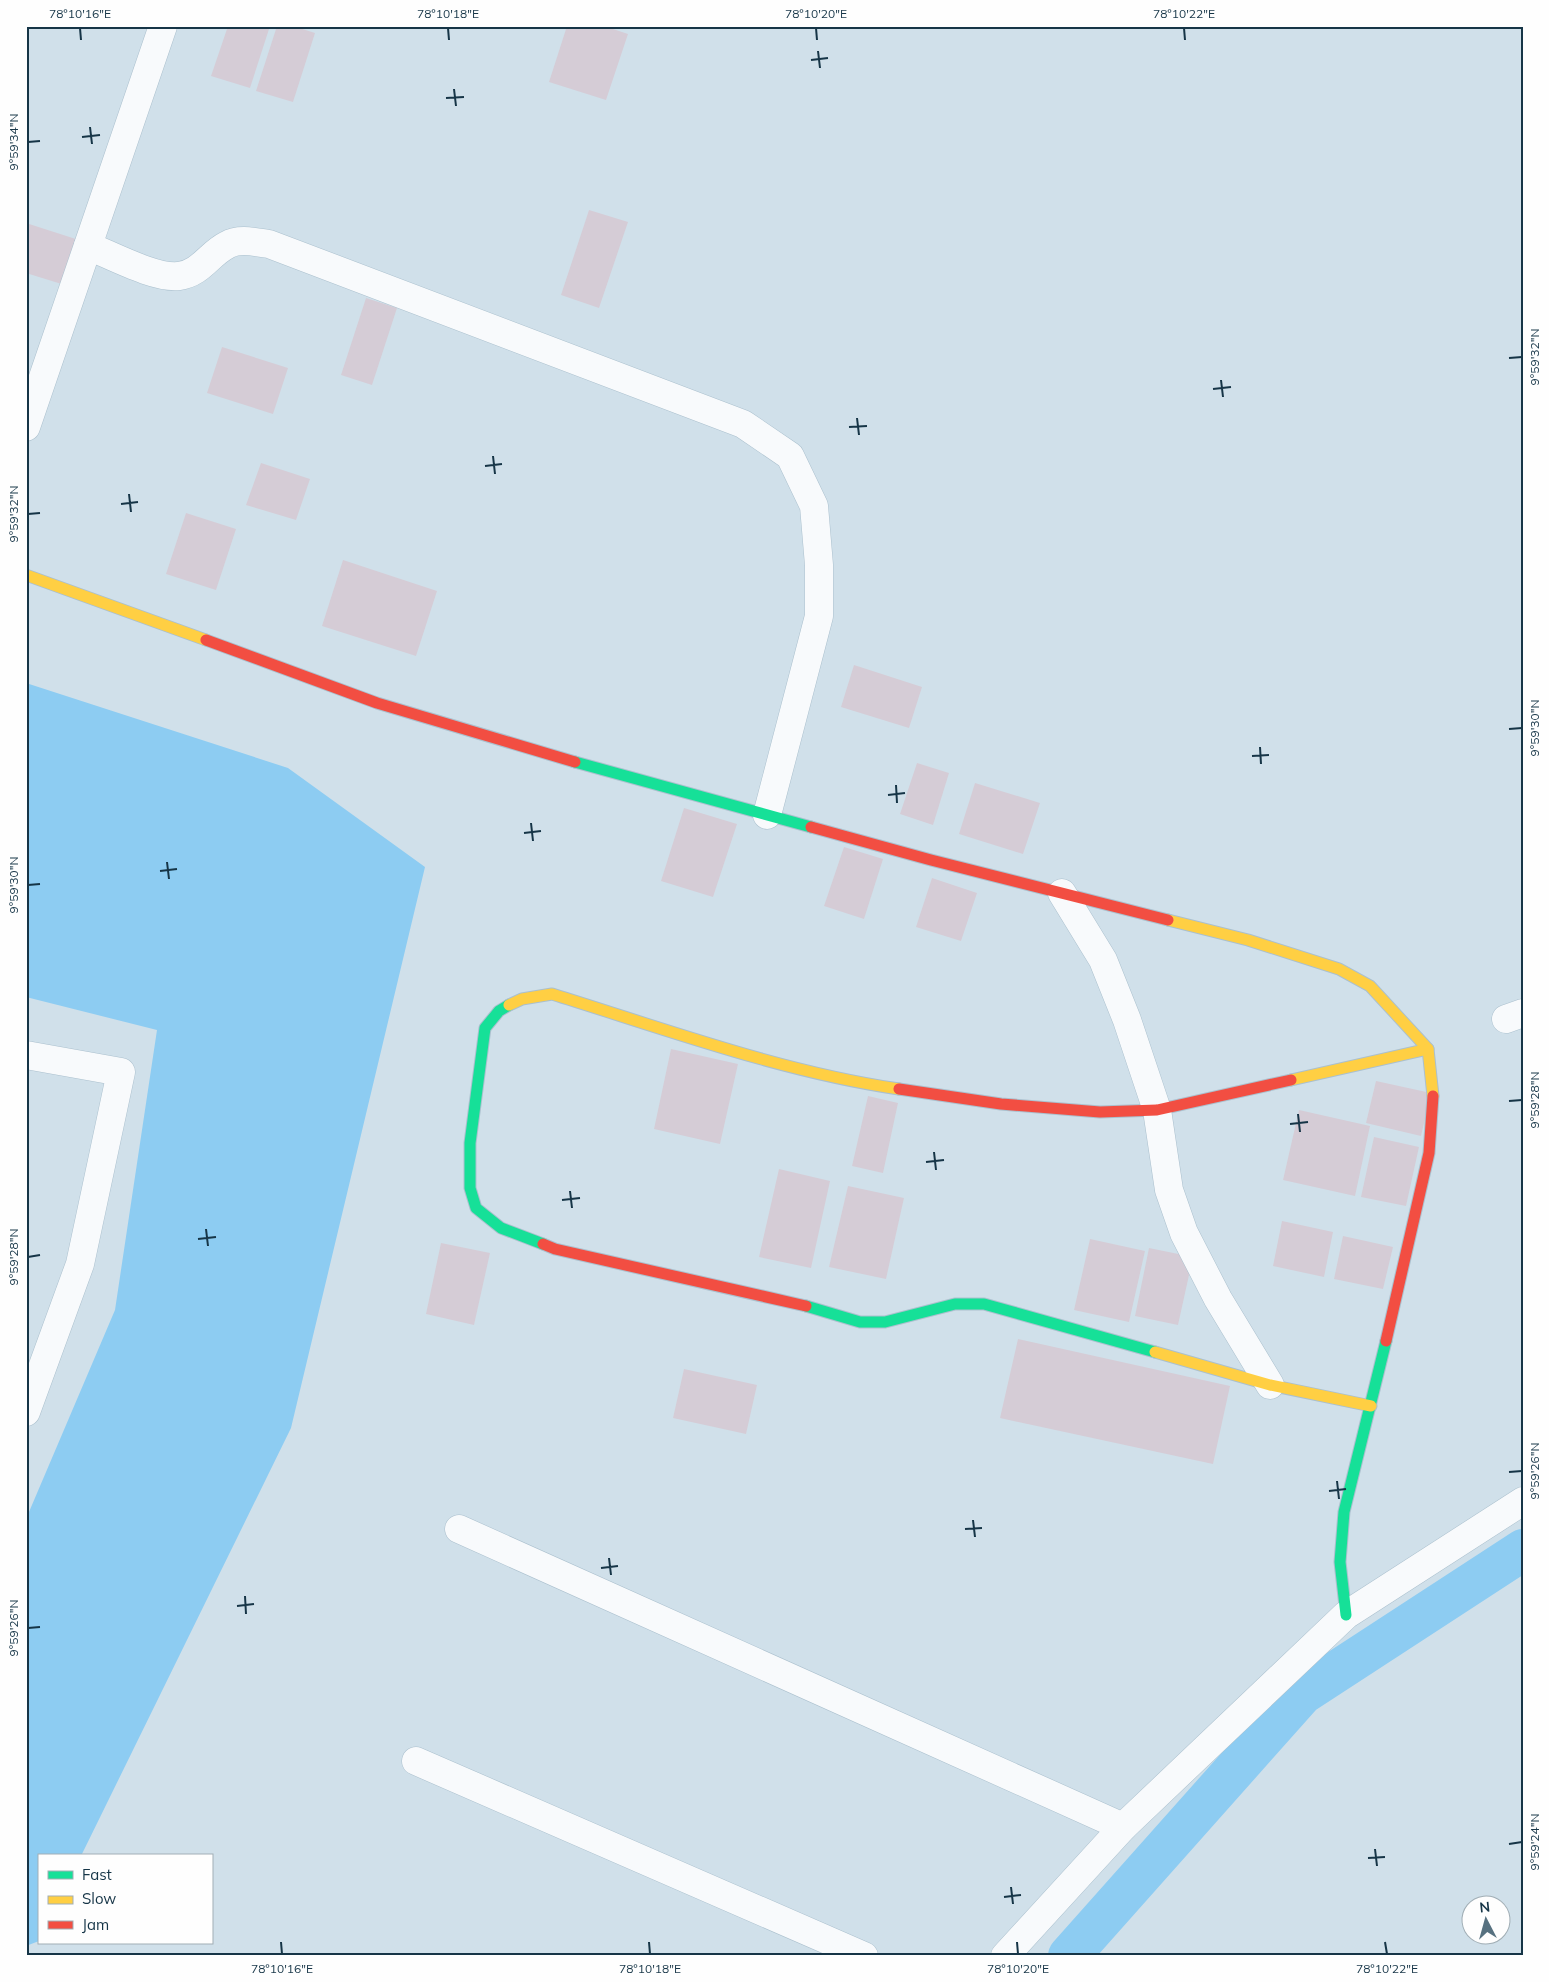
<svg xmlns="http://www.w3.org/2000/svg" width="1549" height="1982" font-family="Mulish,sans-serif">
<rect width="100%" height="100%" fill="#d0e0ea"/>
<path fill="#8dccf2" d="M26,683L288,768L425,867L291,1428L81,1856H39V1941L26,1946V1519L115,1310L157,1030L26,997Z"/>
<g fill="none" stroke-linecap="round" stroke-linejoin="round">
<path stroke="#8dccf2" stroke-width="42" d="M1069,1956L1302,1694L1523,1550"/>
</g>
<g fill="#d5ccd6">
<path d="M228,26H270L250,88L211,76Z"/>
<path d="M277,26H293L315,33L293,102L256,91Z"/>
<path d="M567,26H604L628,34L606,100L549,82Z"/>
<path d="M589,210L628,222L599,308L561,295Z"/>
<path d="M26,223L82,241L68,286L26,273Z"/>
<path d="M366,298L397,308L372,385L341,375Z"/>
<path d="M222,347L288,368L273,414L207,393Z"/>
<path d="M261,463L310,479L296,520L246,505Z"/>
<path d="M186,513L236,529L216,590L166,574Z"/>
<path d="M343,560L437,591L416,656L322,626Z"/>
<path d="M854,665L922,687L909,728L841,707Z"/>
<path d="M917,763L949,773L933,825L900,814Z"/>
<path d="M975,783L1040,803L1023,854L959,834Z"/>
<path d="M684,808L737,824L713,897L661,881Z"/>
<path d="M844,847L883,859L864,919L824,906Z"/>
<path d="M932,878L977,893L961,941L916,927Z"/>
<path d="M671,1049L738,1064L720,1144L654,1129Z"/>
<path d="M1376,1081L1431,1093L1421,1136L1366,1123Z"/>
<path d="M868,1096L898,1103L883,1173L852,1166Z"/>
<path d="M1299,1110L1370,1126L1355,1196L1283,1180Z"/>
<path d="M1374,1137L1419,1147L1406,1206L1361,1197Z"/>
<path d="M779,1169L830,1181L811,1268L759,1257Z"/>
<path d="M848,1186L904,1198L886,1279L829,1267Z"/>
<path d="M1282,1221L1333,1232L1324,1277L1273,1266Z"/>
<path d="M1343,1236L1393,1247L1383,1289L1334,1279Z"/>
<path d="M1090,1239L1145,1251L1129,1322L1074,1310Z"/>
<path d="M441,1243L490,1253L474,1325L426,1314Z"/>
<path d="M1149,1248L1193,1257L1178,1325L1135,1316Z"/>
<path d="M1018,1339L1230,1386L1213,1464L1000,1418Z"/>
<path d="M684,1369L757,1385L746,1434L673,1418Z"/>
</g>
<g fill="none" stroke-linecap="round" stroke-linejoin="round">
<defs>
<g id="street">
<path d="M88,246C111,255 155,279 179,276C201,273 209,254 227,245C239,238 255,242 269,244L743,424L790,456L814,506L819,565V616L767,815"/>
<path d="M26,427L163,26"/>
<path d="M1062,893L1103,960L1127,1020L1157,1110L1169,1190L1184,1233L1218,1299L1270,1385"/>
<path d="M1506,1019L1523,1013"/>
<path d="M26,1055L121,1072L80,1264L26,1412"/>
<path d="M459,1529L1123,1827"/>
<path d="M416,1761L864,1956"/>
<path d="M1005,1956L1123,1827L1346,1615L1523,1501"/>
</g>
<g id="fast">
<path d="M575,762L811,827"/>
<path d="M509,1005L499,1011L485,1028L470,1143V1188L476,1208L501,1228L543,1244"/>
<path d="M806,1306L860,1322H885L955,1304H984L1155,1352"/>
<path d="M1346,1615L1340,1562L1344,1512L1386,1341"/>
</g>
<g id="slow">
<path d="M26,575L206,640"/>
<path d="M1168,920L1248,940L1339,969L1370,986L1428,1049L1433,1096"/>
<path d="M509,1005L522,999L552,994C665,1029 782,1072 899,1089"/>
<path d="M1291,1080L1428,1049"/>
<path d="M1155,1352L1270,1385L1371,1406"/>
</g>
<g id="jam">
<path d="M206,640L377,703L575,762"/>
<path d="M811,827L931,860L1168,920"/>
<path d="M899,1089L1001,1104L1100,1112L1157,1110L1291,1080"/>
<path d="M543,1244L555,1249L806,1306"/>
<path d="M1386,1341L1429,1153L1433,1096"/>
</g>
</defs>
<use href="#street" stroke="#abc0ce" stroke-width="29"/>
<use href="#fast" stroke="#abc0ce" stroke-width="13"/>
<use href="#slow" stroke="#abc0ce" stroke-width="13"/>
<use href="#jam" stroke="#abc0ce" stroke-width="13"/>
<use href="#street" stroke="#f8fafc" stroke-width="28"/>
<use href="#fast" stroke="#16e098" stroke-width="11"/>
<use href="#slow" stroke="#ffcf43" stroke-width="11"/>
<use href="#jam" stroke="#f24e42" stroke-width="11"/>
</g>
<path fill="none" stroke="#163547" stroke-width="2" d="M80,28L81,40M448,28L449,40M816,28L817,40M1184,28L1185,40M818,51L820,68M811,60L828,58M454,89L456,106M446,98L464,97M90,127L92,144M82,137L100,135M28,142L40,141M1509,358L1522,357M1221,380L1223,397M1213,389L1231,387M857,418L859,435M849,427L867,426M493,456L495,474M485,466L502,464M129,494L131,512M121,504L138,502M28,514L40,513M1509,729L1522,728M1260,747L1261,764M1252,756L1269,755M896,785L897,803M888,795L905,793M531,823L533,841M524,833L541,831M167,862L169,879M160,871L177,869M28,885L40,884M1509,1101L1522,1100M1298,1114L1300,1132M1290,1124L1308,1122M934,1152L936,1170M926,1162L944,1160M570,1191L572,1208M562,1200L580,1198M206,1229L208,1246M198,1239L216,1237M28,1257L40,1255M1509,1472L1522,1471M1337,1481L1339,1499M1329,1491L1346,1489M973,1520L975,1537M965,1529L982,1528M609,1558L611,1575M601,1568L618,1566M245,1596L246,1614M237,1606L254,1604M28,1628L40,1627M1509,1844L1522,1842M1375,1849L1377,1866M1368,1858L1385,1857M1011,1887L1013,1904M1004,1897L1021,1895M281,1942L282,1954M649,1942L650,1954M1017,1942L1018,1954M1385,1942L1387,1954"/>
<rect width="1549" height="1982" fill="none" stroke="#fefefe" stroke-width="55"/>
<rect x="38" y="1854" width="175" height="90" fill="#fefefe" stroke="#a1aeb5"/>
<rect x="48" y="1871" width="25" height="8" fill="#16e098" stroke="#a1aeb5"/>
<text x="82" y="1880" font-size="15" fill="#163547">Fast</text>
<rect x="48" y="1896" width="25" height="8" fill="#ffcf43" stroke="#a1aeb5"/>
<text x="82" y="1904" font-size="15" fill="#163547">Slow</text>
<rect x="48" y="1921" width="25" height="8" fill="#f24e42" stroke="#a1aeb5"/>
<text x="82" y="1930" font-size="15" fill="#163547">Jam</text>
<g transform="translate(1486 1920) rotate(354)"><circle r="24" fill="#fefefe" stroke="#a1aeb5"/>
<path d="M0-4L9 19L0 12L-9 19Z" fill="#577180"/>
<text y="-8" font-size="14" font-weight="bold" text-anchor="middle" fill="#163547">N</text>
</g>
<rect x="28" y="28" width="1494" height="1926" fill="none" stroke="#163547" stroke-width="2"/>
<g font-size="12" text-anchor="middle" fill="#163547">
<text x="80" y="18">78°10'16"E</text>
<text x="448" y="18">78°10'18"E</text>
<text x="816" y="18">78°10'20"E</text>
<text x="1184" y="18">78°10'22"E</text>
<text transform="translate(14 142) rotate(-90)" y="4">9°59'34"N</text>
<text transform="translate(1535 357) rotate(-90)" y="4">9°59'32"N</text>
<text transform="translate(14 514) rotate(-90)" y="4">9°59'32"N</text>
<text transform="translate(1535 728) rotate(-90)" y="4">9°59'30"N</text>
<text transform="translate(14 885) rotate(-90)" y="4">9°59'30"N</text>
<text transform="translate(1535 1100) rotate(-90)" y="4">9°59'28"N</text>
<text transform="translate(14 1257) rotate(-90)" y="4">9°59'28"N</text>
<text transform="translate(1535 1471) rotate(-90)" y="4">9°59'26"N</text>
<text transform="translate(14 1628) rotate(-90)" y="4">9°59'26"N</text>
<text transform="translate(1535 1842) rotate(-90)" y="4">9°59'24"N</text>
<text x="282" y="1973">78°10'16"E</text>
<text x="650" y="1973">78°10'18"E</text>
<text x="1018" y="1973">78°10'20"E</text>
<text x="1387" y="1973">78°10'22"E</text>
</g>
</svg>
